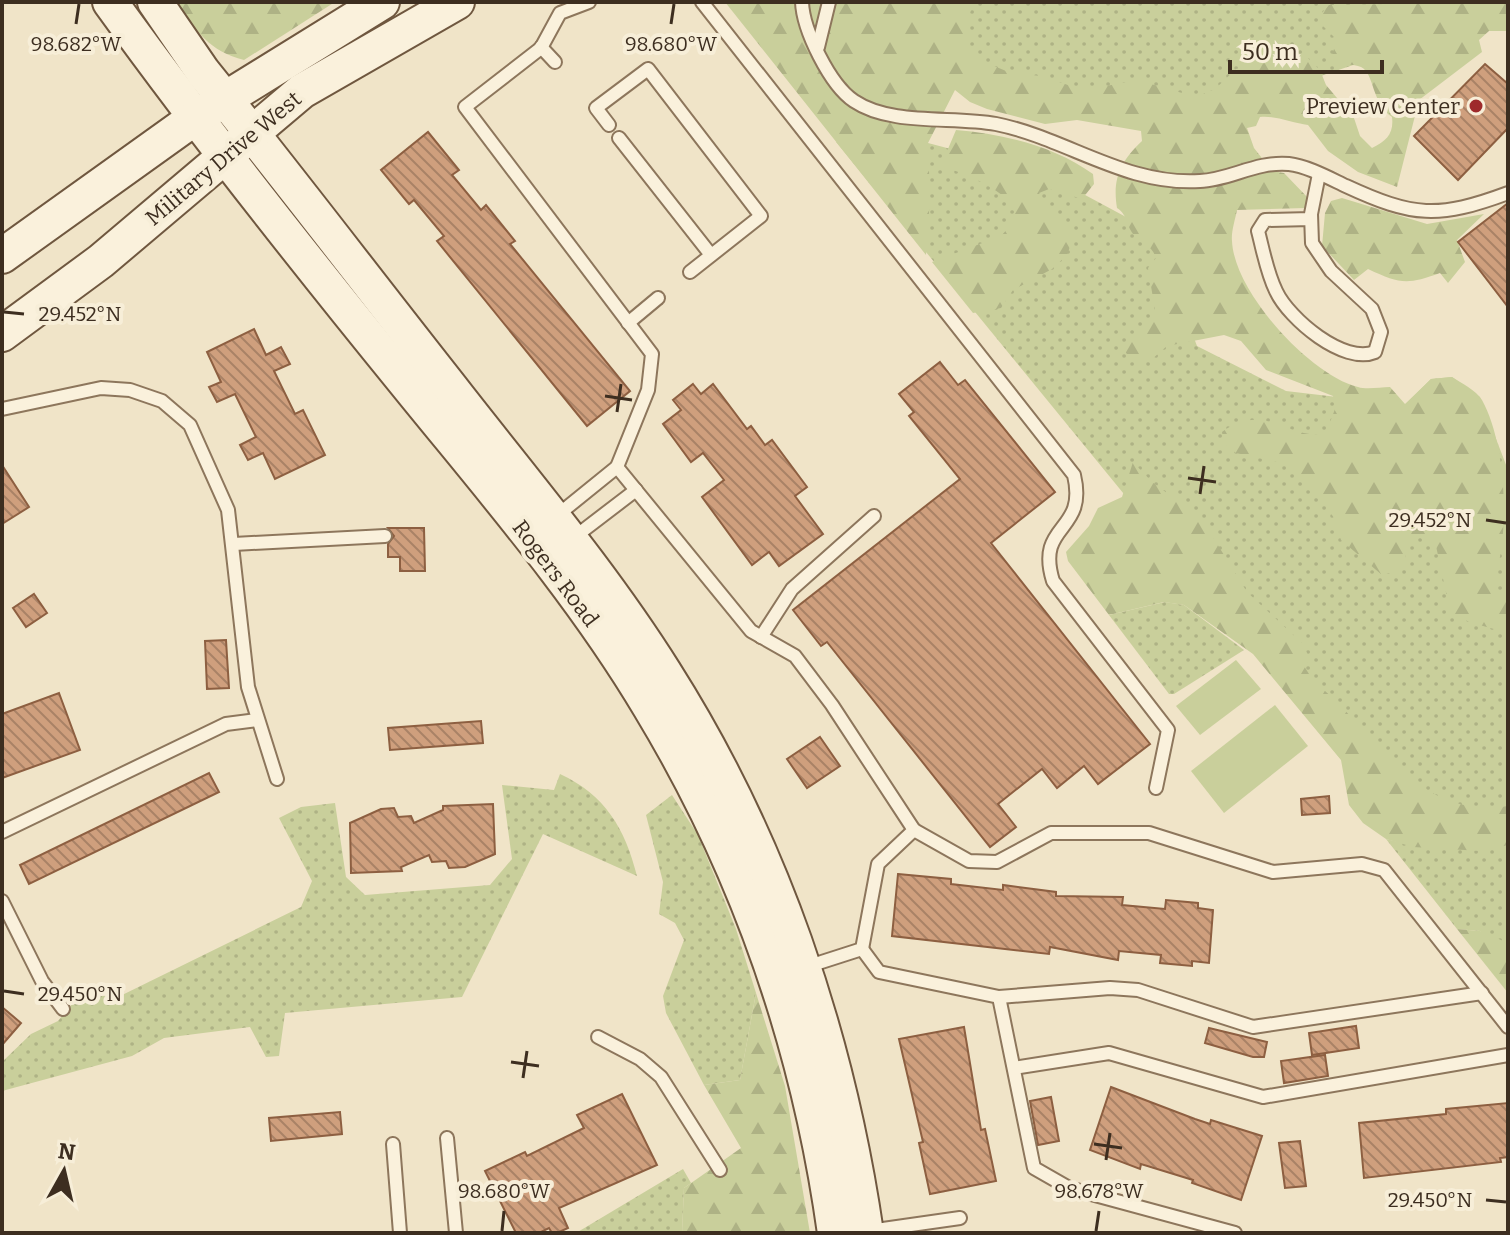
<svg xmlns="http://www.w3.org/2000/svg" width="1510" height="1235" font-family="Bitter,serif">
<defs>
<pattern id="grass-dots" width="8" height="8" patternUnits="userSpaceOnUse" patternTransform="scale(2)"><rect width="8" height="8" fill="#c9cf9b"/><path d="M2 2h.1M6 6h.1" fill="none" stroke="#aeb285" stroke-width="1.8" stroke-linecap="round"/></pattern>
<pattern id="forest-firs" width="22" height="20" patternUnits="userSpaceOnUse" patternTransform="scale(2)"><rect width="22" height="20" fill="#c9cf9b"/><path d="M5 1l3.5 6h-7zM16 11l3.5 6h-7z" fill="#aeb285"/></pattern>
<pattern id="building-back-hatch" width="6" height="6" patternUnits="userSpaceOnUse" patternTransform="scale(2)"><rect width="6" height="6" fill="#cf9f7d"/><path d="M-1 5l2 2M0 0l6 6M5-1l2 2" fill="none" stroke="#a98266"/></pattern>
</defs>
<rect width="100%" height="100%" fill="#f0e4c8"/>
<g fill="url(#grass-dots)">
<path d="M945,2H1508V13L1160,130L968,65Z"/>
<path d="M836,142L928,143L1046,174L1154,232L1197,346L1286,391L1405,405L1431,379L1452,377L1480,397L1508,470V967L1480,931L1457,929L1386,839L1411,845Z"/>
<path d="M1165,602L1184,605L1244,650L1174,694H1169L1109,615Z"/>
<path d="M560,774C605,795 625,828 637,876L543,834L462,997L285,1013L279,1056L266,1057L250,1027L164,1038L132,1056L2,1091V1062L31,1034L58,1021L84,990L114,999L301,907L312,881L279,818L301,807L335,803L346,877L365,895L490,885L512,859L502,785L554,790Z"/>
<path d="M672,795L698,835L736,929L756,993L740,1080L704,1085L666,1013L663,996L684,940L675,923L659,914L663,882L646,815Z"/>
<path d="M683,1169L691,1183L684,1188L682,1233H576Z"/>
</g>
<g fill="url(#forest-firs)">
<path d="M176,2H335L244,60C210,52 195,30 176,2Z"/>
<path d="M725,2H976L966,19L967,55L1011,73L1041,76L1074,87L1096,88L1137,80L1196,97L1215,89L1236,69L1305,55L1320,70L1326,85L1354,118L1360,136L1372,148C1387,141 1394,133 1392,117C1371,103 1375,74 1361,67C1353,64 1343,65 1334,61L1332,55L1337,40L1321,24V14L1329,5L1508,2V31H1489L1479,40L1482,52L1419,100L1397,187L1358,172L1328,151L1308,125C1293,123 1273,115 1260,117L1256,126L1247,128L1254,148L1272,171L1284,173L1309,199L1306,208L1237,210C1235,220 1231,232 1232,241C1234,292 1310,375 1358,387C1367,390 1380,387 1390,387L1405,404L1431,379L1452,377C1461,383 1476,390 1482,400C1507,445 1510,536 1494,580L1499,597L1508,602V633L1469,622L1450,611L1436,546L1415,535L1407,537L1405,569L1382,575L1341,540L1336,521L1324,503L1286,464L1236,453L1224,444L1222,432C1265,400 1290,442 1326,433L1335,409L1333,396L1266,370L1241,341L1224,335L1167,346L1151,360L1136,362L1126,353L1125,343L1150,327L1155,310L1148,268L1156,258C1152,245 1142,244 1134,235C1126,226 1128,215 1117,208C1112,178 1121,161 1142,141L1141,131L1077,120L1045,124L987,109L970,102L955,90L928,143L930,198L926,255Z"/>
<path d="M956,130C1004,134 1054,146 1093,174L1094,184L1082,199L1049,189L1039,193L1070,232L1072,241L1067,255L1052,269L1013,290L1001,308L973,313L932,262L1001,236L1011,225L1016,208C996,186 972,177 945,167V156Z"/>
<path d="M1342,198L1427,224L1484,214L1457,240L1465,262L1448,283L1440,273C1407,285 1400,284 1368,269L1354,280L1322,246L1325,213L1331,201Z"/>
<path d="M1133,462L1152,482L1201,518L1247,592L1302,643L1310,659L1304,666L1314,682C1377,730 1411,820 1508,806V845L1482,851L1413,847L1386,839L1363,823L1349,805L1341,760L1253,654L1184,605L1164,602L1109,615L1068,561L1066,552L1089,526L1098,508L1122,497Z"/>
<path d="M1457,929L1480,931L1508,943V993Z"/>
<path d="M756,993L785,1086L810,1233H682L684,1188L741,1148L704,1085L740,1080Z"/>
</g>
<g fill="#c9cf9b">
<path d="M1236,660L1261,689L1200,735L1176,706Z"/>
<path d="M1275,705L1308,746L1224,813L1191,771Z"/>
</g>
<g fill="url(#building-back-hatch)" stroke="#8d5f41" stroke-width="2">
<path d="M1485,64L1508,84V128L1458,180L1414,136Z"/>
<path d="M428,132L459,170L452,175L481,210L486,205L515,241L510,244L630,391L587,426L437,241L444,236L414,200L409,204L381,170Z"/>
<path d="M1508,203V307L1458,242Z"/>
<path d="M254,329L266,355L281,347L290,364L274,371L295,414L303,410L325,455L275,479L263,453L248,460L240,445L256,437L235,394L217,402L209,387L221,382L207,352Z"/>
<path d="M940,362L958,385L965,380L1055,492L991,543L1150,744L1098,784L1084,766L1057,788L1042,769L998,804L1016,827L990,847L827,642L821,646L793,610L960,479L909,416L914,412L899,394Z"/>
<path d="M693,384L701,394L713,384L747,429L751,426L765,445L772,440L807,487L795,496L823,534L779,566L769,552L752,565L702,497L724,480L703,453L691,462L663,424L681,410L673,400Z"/>
<path d="M2,465L29,507L2,524Z"/>
<path d="M388,528H424L425,571H400V557H388V544L394,536Z"/>
<path d="M34,594L47,613L26,627L13,608Z"/>
<path d="M226,640L229,688L207,689L205,641Z"/>
<path d="M59,693L80,750L2,778V714Z"/>
<path d="M481,721L483,743L390,750L388,728Z"/>
<path d="M820,737L840,766L807,788L787,759Z"/>
<path d="M209,773L219,792L29,884L20,865Z"/>
<path d="M1329,796L1330,813L1302,815L1301,799Z"/>
<path d="M493,804L495,854L465,867L449,868L446,861L432,862L429,855L401,867L402,871L351,873L350,823L381,809L394,808L398,817L411,816L414,823L443,810V806Z"/>
<path d="M898,874L951,879V884L1003,890V885L1056,892V896L1123,897L1122,905L1165,909L1166,900L1198,903V908L1213,910L1209,963L1192,961V966L1160,963L1161,955L1119,951L1118,960L1050,947L1049,954L892,936Z"/>
<path d="M2,1007L21,1023L2,1045Z"/>
<path d="M1356,1026L1359,1048L1312,1055L1309,1033Z"/>
<path d="M964,1027L981,1130L985,1129L996,1181L930,1194L919,1143L923,1142L899,1039Z"/>
<path d="M1209,1028L1267,1042L1264,1057H1253L1205,1043Z"/>
<path d="M1325,1055L1328,1076L1284,1083L1281,1061Z"/>
<path d="M1111,1087L1195,1119L1210,1124L1211,1120L1262,1136L1241,1200L1192,1183L1193,1180L1141,1164L1140,1169L1090,1150Z"/>
<path d="M622,1094L657,1165L559,1208L568,1228L557,1233H552L549,1228L539,1233H516L485,1171L525,1152L527,1156L584,1128L577,1115Z"/>
<path d="M1051,1097L1059,1141L1038,1145L1030,1101Z"/>
<path d="M1508,1103V1157L1500,1158L1501,1162L1364,1178L1359,1123L1446,1114V1109Z"/>
<path d="M340,1112L342,1134L271,1141L269,1118Z"/>
<path d="M1300,1141L1306,1186L1285,1188L1279,1143Z"/>
</g>
<g fill="none" stroke-linecap="round" stroke-linejoin="round">
<defs>
<g id="service">
<path d="M589,2L560,13L541,48L465,107L652,354L648,390L617,467L751,631L795,656L832,705L914,830L878,864L862,949L806,967"/>
<path d="M702,2L1074,475C1088,534 1035,522 1053,581L1168,730L1156,788"/>
<path d="M802,2C803,30 830,85 854,101C891,126 952,116 996,124C1066,138 1126,186 1200,181C1230,180 1256,161 1289,164C1307,166 1329,178 1346,186C1413,217 1438,219 1508,193"/>
<path d="M541,47L555,62"/>
<path d="M818,47L829,2"/>
<path d="M609,125L596,108L648,69L761,216L690,272"/>
<path d="M619,138L711,255"/>
<path d="M1311,219L1265,220L1258,231C1263,250 1267,273 1276,291C1289,319 1344,365 1375,352L1381,332L1372,309L1331,271L1312,243L1311,214L1319,174"/>
<path d="M628,323L658,298"/>
<path d="M2,409L101,388L130,390L162,401L190,425L228,510L248,687L277,779"/>
<path d="M554,518L617,467"/>
<path d="M572,539L636,490"/>
<path d="M234,544L385,536"/>
<path d="M761,637L792,589L874,516"/>
<path d="M914,830L969,861L997,862L1051,833H1149L1273,872L1362,864L1384,870L1508,1027"/>
<path d="M2,832L226,724L257,720"/>
<path d="M2,901L42,981L63,1009"/>
<path d="M862,949L879,972L999,997L1034,1168L1069,1188L1235,1233"/>
<path d="M999,997L1110,988L1138,990L1253,1027L1482,993"/>
<path d="M598,1037L640,1059L661,1077L720,1170"/>
<path d="M1014,1068L1109,1053L1263,1097L1508,1055"/>
<path d="M447,1138L456,1233"/>
<path d="M393,1144L400,1233"/>
<path d="M869,1231L960,1218"/>
</g>
<g id="secondary">
<path d="M110,2C204,132 304,258 405,382C490,487 581,591 650,707C748,869 809,1046 835,1233"/>
<path d="M155,2L203,72C287,176 368,283 451,388C524,482 601,572 664,672C772,842 837,1035 866,1233"/>
<path d="M2,256L196,117L382,2"/>
<path d="M2,334L101,261L302,91L457,2"/>
</g>
</defs>
<use href="#service" stroke="#8d765c" stroke-width="16"/>
<use href="#secondary" stroke="#6f573f" stroke-width="38"/>
<use href="#service" stroke="#faf1dc" stroke-width="12"/>
<use href="#secondary" stroke="#faf1dc" stroke-width="34"/>
</g>
<path fill="none" stroke="#3d2e20" stroke-width="3" d="M76,24L79,4M671,24L674,4M4,312L24,314M605,396L632,400M617,412L621,384M1188,478L1216,482M1200,494L1204,466M1486,520L1506,523M4,991L24,994M511,1062L539,1066M523,1078L527,1051M1094,1144L1122,1148M1106,1160L1110,1133M1486,1200L1506,1202M502,1231L504,1211M1096,1231L1099,1211"/>
<circle fill="#9e2a2b" stroke="#f7eed8" stroke-width="3" cx="1476" cy="106" r="8"/>
<g text-anchor="middle" stroke-width="8" stroke-linejoin="round" paint-order="stroke">
<g font-size="22" fill="#3d2e20" stroke="#f7eed8" text-anchor="end">
<text x="1460" y="114">Preview Center</text>
</g>
<g font-size="22" fill="#3d2e20" stroke="#f7eed8">
<text transform="translate(223 158) rotate(-40)" y="8">Military Drive West</text>
<text transform="translate(556 573) rotate(53)" y="8">Rogers Road</text>
</g>
</g>
<g font-size="20" text-anchor="middle" fill="#3d2e20" stroke="#f7eed8" stroke-width="8" stroke-linejoin="round" paint-order="stroke">
<text x="76" y="51">98.682°W</text>
<text x="671" y="51">98.680°W</text>
<text x="80" y="321">29.452°N</text>
<text x="1430" y="527">29.452°N</text>
<text x="80" y="1001">29.450°N</text>
<text x="504" y="1198">98.680°W</text>
<text x="1099" y="1198">98.678°W</text>
<text x="1430" y="1207">29.450°N</text>
</g>
<rect width="1510" height="1235" fill="none" stroke="#3d2e20" stroke-width="8"/>
<g transform="translate(64 1171) rotate(8)" stroke="#f7eed8" stroke-width="6" paint-order="stroke">
<path d="M0-6L14 30L0 20L-14 30Z" fill="#3d2e20"/>
<text y="-12" font-size="22" font-weight="bold" text-anchor="middle" fill="#3d2e20">N</text>
</g>
<path d="M1230 60v12h152v-12" fill="none" stroke="#3d2e20" stroke-width="4"/>
<text x="1242" y="60" font-size="24" fill="#3d2e20" stroke="#f7eed8" stroke-width="6" paint-order="stroke">50 m</text>
</svg>
